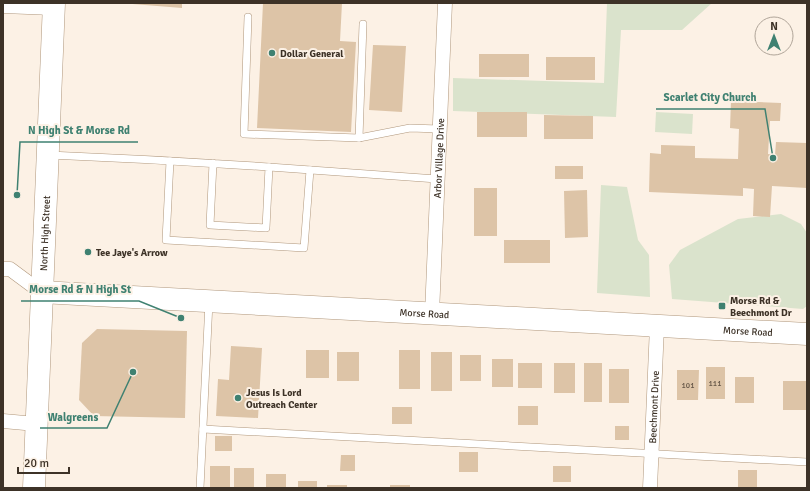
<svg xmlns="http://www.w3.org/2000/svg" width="810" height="491" font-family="Signika,sans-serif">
<rect width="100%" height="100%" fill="#fcf1e5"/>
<g fill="#dae3cc">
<path d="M607,3H712L682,30H621L616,117L453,111V78L604,83Z"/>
<path d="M656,112L693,114L692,134L655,132Z"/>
<path d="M601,185L627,187L638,240L649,255L650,297L597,293Z"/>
<path d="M781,214L801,224L807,233V306L803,309L672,299L669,265L680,250L738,219Z"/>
</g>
<g fill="#ddc4a7">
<path d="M120,3H182V8Z"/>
<path d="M263,3H342L340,41L356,42L351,132L257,128Z"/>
<path d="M373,45L406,46L402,112L369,110Z"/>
<rect x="479" y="54" width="50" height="23"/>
<rect x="546" y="57" width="49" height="23"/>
<path d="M731,101L781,103L780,121H770L768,154L775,155L776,142L807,143V188L772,186L770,217L753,216L754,189L743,188V196L649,192L650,153L661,154V145L695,146V158L738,159L739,129L730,128Z"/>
<rect x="477" y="112" width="50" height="25"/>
<path d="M544,115L593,116V139H544Z"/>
<rect x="555" y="166" width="28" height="13"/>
<rect x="474" y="188" width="23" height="48"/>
<path d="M587,190L588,237L565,238L564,191Z"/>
<rect x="504" y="240" width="46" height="23"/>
<path d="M97,329L187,331L185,418L94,416L79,400L82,343Z"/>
<path d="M231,346L262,348L258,418L216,416L218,379L229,380Z"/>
<rect x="306" y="350" width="23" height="28"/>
<rect x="399" y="350" width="21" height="39"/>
<rect x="337" y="352" width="22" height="29"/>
<rect x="431" y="352" width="21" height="39"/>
<rect x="460" y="355" width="21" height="26"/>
<rect x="492" y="359" width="21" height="28"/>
<rect x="518" y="363" width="24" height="25"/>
<rect x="554" y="363" width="21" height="30"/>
<rect x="584" y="363" width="18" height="39"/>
<rect x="706" y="367" width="19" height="32"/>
<rect x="609" y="369" width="20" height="34"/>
<path d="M677,370H699L698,400H677Z"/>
<rect x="735" y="377" width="19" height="26"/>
<rect x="783" y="381" width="24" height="29"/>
<rect x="518" y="406" width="20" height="19"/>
<rect x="392" y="407" width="20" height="17"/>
<rect x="615" y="426" width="14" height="14"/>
<rect x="215" y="436" width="17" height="15"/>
<rect x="459" y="452" width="19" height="20"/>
<path d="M341,455H355V471H340Z"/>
<rect x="210" y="466" width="20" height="22"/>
<rect x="553" y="466" width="18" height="16"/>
<rect x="234" y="468" width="20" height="20"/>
<rect x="738" y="470" width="19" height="17"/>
<rect x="266" y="474" width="20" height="14"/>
<rect x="298" y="481" width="19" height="7"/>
<rect x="327" y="485" width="20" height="3"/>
<rect x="390" y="485" width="20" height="3"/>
</g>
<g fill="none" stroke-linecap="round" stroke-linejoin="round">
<defs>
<g id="lane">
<path d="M248,17L244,134L359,138L410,128L439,129"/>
<path d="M359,138L363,24"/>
<path d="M49,155C123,158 196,162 269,167L266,228L210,225L213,163"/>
<path d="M170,161L166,240L304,248L310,170"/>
<path d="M269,167L437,179"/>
<path d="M203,429L807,462"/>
<path d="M200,488L209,302"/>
</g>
<g id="street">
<path d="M3,6L53,8"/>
<path d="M3,269H10L41,292"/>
<path id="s1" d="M432,314L445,3"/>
<path d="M3,421L36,424"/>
<path id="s2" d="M650,488L657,326"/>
</g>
<g id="primary">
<path id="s3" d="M41,292L807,334"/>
<path id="s4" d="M34,488L54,3"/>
</g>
</defs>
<use href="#lane" stroke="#b0977c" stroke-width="8"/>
<use href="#street" stroke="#b0977c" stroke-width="15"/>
<use href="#primary" stroke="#b0977c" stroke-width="23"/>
<use href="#lane" stroke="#fff" stroke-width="7"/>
<use href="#street" stroke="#fff" stroke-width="14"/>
<use href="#primary" stroke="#fff" stroke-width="22"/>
</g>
<g fill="#3f8171" stroke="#fcf1e5" stroke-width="1.5">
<circle cx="272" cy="53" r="4"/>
<circle cx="88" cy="252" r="4"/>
<rect x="718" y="302" width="8" height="8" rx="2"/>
<circle cx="238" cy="398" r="4"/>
</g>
<g text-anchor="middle" stroke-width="4" stroke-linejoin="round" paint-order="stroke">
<g font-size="8" fill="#655647">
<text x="715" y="386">111</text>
<text x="688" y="388">101</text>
</g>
<g font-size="10" font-weight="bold" fill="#3d3227" stroke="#fcf1e5" text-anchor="start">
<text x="280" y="57">Dollar General</text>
<text x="96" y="256">Tee Jaye's Arrow</text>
<text x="730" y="304">Morse Rd &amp;<tspan x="730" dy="12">Beechmont Dr</tspan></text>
<text x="246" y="396">Jesus Is Lord<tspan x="246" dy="12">Outreach Center</tspan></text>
</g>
<g font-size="10" fill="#3d3227" stroke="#fcf1e5">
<text dy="4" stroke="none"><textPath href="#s1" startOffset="156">Arbor Village Drive</textPath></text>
<text dy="4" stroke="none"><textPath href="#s4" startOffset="255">North High Street</textPath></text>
<text dy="4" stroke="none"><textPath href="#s3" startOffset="384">Morse Road</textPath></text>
<text dy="4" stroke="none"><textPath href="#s3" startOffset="708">Morse Road</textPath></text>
<text dy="4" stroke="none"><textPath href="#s2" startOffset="81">Beechmont Drive</textPath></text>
</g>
</g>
<path fill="none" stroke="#3f8171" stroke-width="1.5" d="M773 158L765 109H656M17 195L20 142H138M181 318L139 301H21M133 372L107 428H40"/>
<g fill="#3f8171" stroke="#fcf1e5" stroke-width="1.5">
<circle cx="773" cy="158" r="4"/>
<circle cx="17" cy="195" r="4"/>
<circle cx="181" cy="318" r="4"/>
<circle cx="133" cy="372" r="4"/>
</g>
<g font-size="11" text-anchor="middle" font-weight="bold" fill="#3f8171" stroke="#fcf1e5" stroke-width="4" stroke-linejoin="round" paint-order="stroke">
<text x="710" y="101">Scarlet City Church</text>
<text x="79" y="134">N High St &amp; Morse Rd</text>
<text x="80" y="293">Morse Rd &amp; N High St</text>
<text x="73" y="421">Walgreens</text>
</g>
<rect width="810" height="491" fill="none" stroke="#3d3227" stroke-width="8"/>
<g transform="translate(774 36)"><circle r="19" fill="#fcf1e5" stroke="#b0a599"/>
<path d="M0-3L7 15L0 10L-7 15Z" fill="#3f8171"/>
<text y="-6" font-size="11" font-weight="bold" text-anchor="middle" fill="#3d3227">N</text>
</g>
<path d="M18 467v6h51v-6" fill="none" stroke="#3d3227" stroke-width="2"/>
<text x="24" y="467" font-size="12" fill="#3d3227" stroke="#fcf1e5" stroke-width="3" paint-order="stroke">20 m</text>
</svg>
